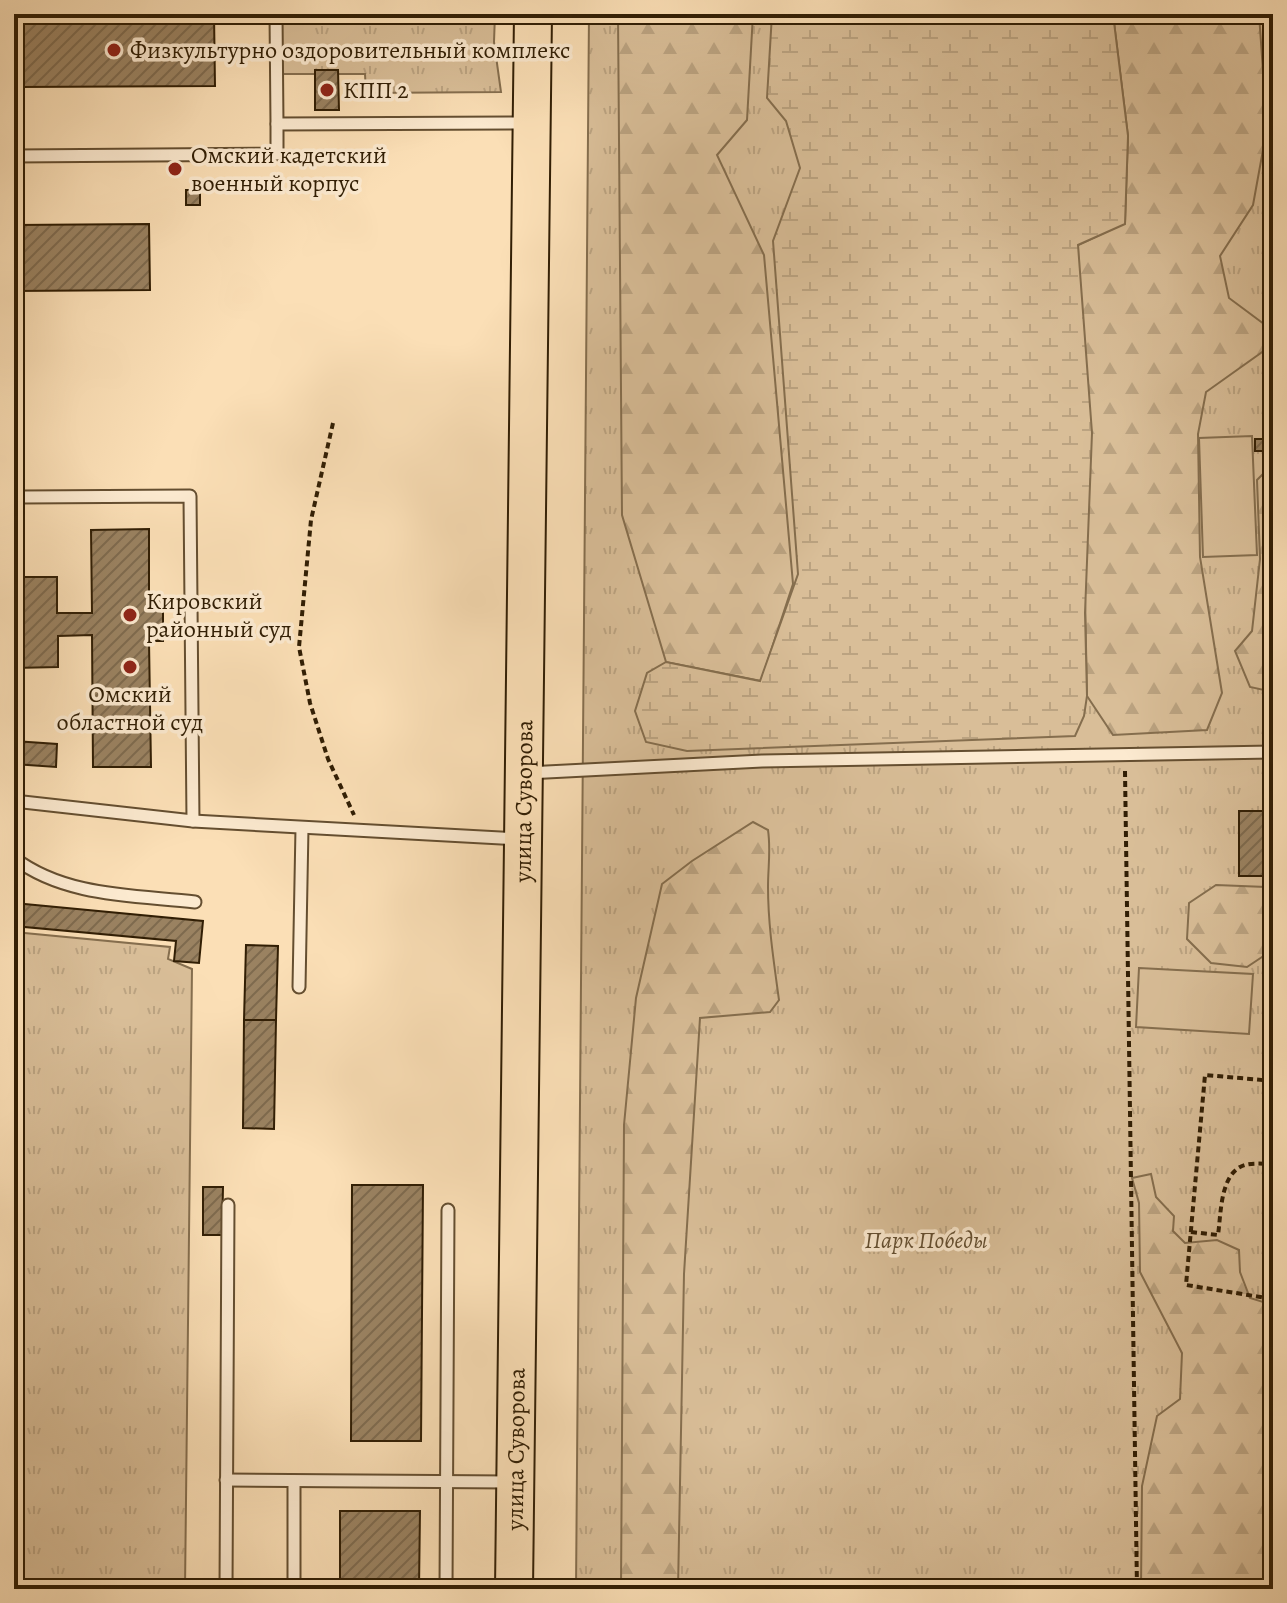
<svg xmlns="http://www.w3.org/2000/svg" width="1287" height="1603" font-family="Alegreya,serif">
<defs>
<pattern id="grass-tufts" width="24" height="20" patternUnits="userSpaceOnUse" patternTransform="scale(2)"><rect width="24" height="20" fill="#d9be98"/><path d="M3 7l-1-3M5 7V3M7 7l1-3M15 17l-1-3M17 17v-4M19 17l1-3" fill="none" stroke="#bba381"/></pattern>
<pattern id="forest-firs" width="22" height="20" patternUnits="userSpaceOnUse" patternTransform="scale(2)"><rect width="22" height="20" fill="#d9be98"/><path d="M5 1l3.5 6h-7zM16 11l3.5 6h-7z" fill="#bba381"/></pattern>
<pattern id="wetland-marsh" width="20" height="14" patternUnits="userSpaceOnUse" patternTransform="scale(2)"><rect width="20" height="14" fill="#d9be98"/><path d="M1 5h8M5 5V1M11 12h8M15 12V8" fill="none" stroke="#bba381"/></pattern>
<pattern id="building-hatch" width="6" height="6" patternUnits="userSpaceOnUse" patternTransform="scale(2)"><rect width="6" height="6" fill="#9a8261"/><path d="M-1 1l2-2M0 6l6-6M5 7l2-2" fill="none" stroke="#7e6a4e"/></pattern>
</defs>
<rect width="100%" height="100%" fill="#fbdfb6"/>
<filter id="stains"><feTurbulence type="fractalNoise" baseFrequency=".0025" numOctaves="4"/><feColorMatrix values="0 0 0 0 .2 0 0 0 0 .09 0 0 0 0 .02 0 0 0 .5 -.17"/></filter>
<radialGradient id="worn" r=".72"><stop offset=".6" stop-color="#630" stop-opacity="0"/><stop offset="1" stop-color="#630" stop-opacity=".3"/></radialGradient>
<g fill="url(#grass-tufts)" stroke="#856e4e" stroke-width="2">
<path d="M282,14H495L494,42L501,92L366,93L365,74H282Z"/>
<path d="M589,14H1273V1589H576Z"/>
<path d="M14,932L170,947L168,959L192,969L185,1589H14Z"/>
</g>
<g fill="url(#forest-firs)" stroke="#856e4e" stroke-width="2">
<path d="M618,14H753L747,120L717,155L764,255L793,584L761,681L666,662L622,515Z"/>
<path d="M1113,14H1259L1267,128L1253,205L1220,256L1229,298L1272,330V345L1206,392L1198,434L1200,557L1222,693L1207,730L1113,735L1087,696L1078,245L1125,223L1128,136Z"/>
<path d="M1273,464V692L1250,687L1235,651L1252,631L1260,559L1257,480Z"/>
<path d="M753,822L768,830C771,850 768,867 768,887C768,925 774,963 779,1000L770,1012L700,1018L684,1274L678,1589H621L624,1125L636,998L662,884L692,861Z"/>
<path d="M1216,885L1266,887L1273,898L1271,951L1247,967L1211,963L1187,939L1189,903Z"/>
<path d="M1273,1025V1057L1263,1052V1033Z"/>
<path d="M1151,1174L1156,1197L1174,1216L1173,1231L1185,1243L1217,1240L1239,1250L1240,1272L1250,1298L1273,1305V1589H1141L1142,1486L1157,1416L1180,1399L1182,1353L1140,1272L1139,1203L1132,1178Z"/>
</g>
<path fill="url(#wetland-marsh)" stroke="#856e4e" stroke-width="2" d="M772,14H1113L1128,136L1125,224L1078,245L1092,433L1085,613L1087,696L1084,716L1075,736L687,751L646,742L635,711L647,673L666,662L760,681L798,574L773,241L800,168L786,121L767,98Z"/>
<g fill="#d9be98" stroke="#856e4e" stroke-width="2">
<path d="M1252,436L1257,555L1203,557L1199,438Z"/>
<path d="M1139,968L1253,974L1249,1034L1136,1027Z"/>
</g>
<g fill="url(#building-hatch)" stroke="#311e04" stroke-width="2">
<path d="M14,14H214L215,86L19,87V124L14,125Z"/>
<path d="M315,70H338L339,110H315Z"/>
<rect x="186" y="190" width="14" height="15"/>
<path d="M149,224L150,290L14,291V225Z"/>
<rect x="1255" y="439" width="18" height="12"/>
<path d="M149,529V596H163V641H149L151,767H93L92,635L58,636V667L14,668V577H57V613H92L91,530Z"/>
<path d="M14,741L57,744L56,767L14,764Z"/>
<path d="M1239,811H1272L1271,876H1239Z"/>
<path d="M14,903L203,921L199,963L174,961L176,941L14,926Z"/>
<path d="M246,945L278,946L276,1020H244Z"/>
<path d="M244,1020H276L274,1129L243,1128Z"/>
<path d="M352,1185H423L421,1441H351Z"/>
<path d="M203,1187H223L222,1235H203Z"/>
<path d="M340,1511H420L419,1589H340Z"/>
</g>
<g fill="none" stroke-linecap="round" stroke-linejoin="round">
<defs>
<g id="lane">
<path d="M276,14L277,124"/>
<path d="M14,156L277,154V124L527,123"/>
<path d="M22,497L190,496L193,821"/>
<path d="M527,773L762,761L1273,752"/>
<path d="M14,801L193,821L517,839"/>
<path d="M14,858C65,897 134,895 195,902"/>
<path d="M299,987L302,828"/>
<path d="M226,1480L510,1482"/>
<path d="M226,1589L228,1205"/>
<path d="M294,1589V1481"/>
<path d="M446,1589L448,1210"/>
</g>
<g id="primary">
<path id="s1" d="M514,1589L533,14"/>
</g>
</defs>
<use href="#lane" stroke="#644e30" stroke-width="15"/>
<use href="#primary" stroke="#311e04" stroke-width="40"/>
<g stroke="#311e04" stroke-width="4" stroke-dasharray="6 4" stroke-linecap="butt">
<path d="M333,423L311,520L299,647L310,703L328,759L354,815"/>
<path d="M1125,771L1137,1589"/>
<path d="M1273,1081L1205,1075L1186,1285L1273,1299"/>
<path d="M1191,1232L1218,1235C1221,1215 1220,1178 1240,1167C1249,1162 1263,1164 1273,1164"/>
</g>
<use href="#lane" stroke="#fcead0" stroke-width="11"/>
<use href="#primary" stroke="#fbdfb6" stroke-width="36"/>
</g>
<g fill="#8f2418" stroke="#fcead0" stroke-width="3">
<circle cx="114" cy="50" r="8"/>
<circle cx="327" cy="90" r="8"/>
<circle cx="175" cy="169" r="8"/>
<circle cx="130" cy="615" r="8"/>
<circle cx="130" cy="667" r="8"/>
</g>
<g text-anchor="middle" stroke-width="7" stroke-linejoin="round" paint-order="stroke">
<g font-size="24" fill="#311e04" stroke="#fcead0" text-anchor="start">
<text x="130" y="58">Физкультурно оздоровительный комплекс</text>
<text x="343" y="98">КПП 2</text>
<text x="191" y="163">Омский кадетский<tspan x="191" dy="28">военный корпус</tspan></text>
<text x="146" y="609">Кировский<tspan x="146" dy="28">районный суд</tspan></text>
<text x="130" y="702" text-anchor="middle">Омский<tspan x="130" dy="28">областной суд</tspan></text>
</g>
<g font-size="24" fill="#311e04" stroke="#fcead0">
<text dy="8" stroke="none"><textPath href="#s1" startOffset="788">улица Суворова</textPath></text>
<text dy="8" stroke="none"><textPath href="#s1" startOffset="140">улица Суворова</textPath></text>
</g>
<g font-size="24" font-style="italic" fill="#634e30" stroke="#fcead0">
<text x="926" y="1248">Парк Победы</text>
</g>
</g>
<rect width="1287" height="1603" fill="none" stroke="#fbdfb6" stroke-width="48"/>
<rect x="16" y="16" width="1255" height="1571" fill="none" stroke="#311e04" stroke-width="4"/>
<rect x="24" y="24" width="1239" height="1555" fill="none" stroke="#311e04" stroke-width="2"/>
<rect width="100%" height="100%" filter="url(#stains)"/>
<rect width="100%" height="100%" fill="url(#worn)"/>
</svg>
